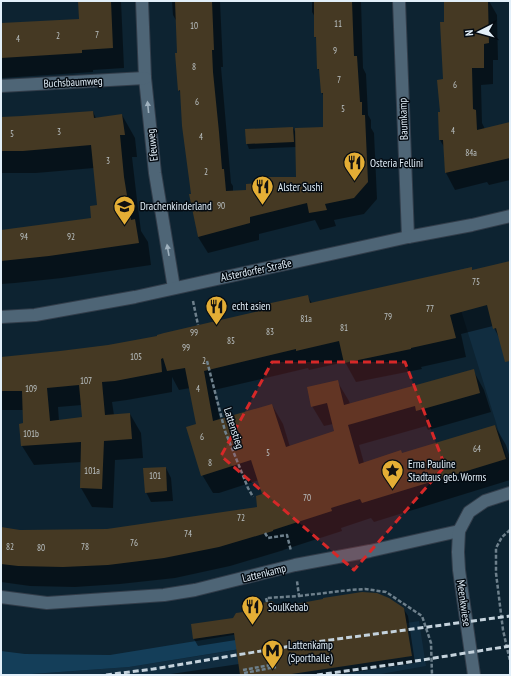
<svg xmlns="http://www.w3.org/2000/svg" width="511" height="676" font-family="'PT Sans Narrow',sans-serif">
<rect width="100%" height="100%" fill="#0d2331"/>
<g fill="#112d40">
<path d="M472,267V271L510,324V457L507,458L449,272Z"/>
<path d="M419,621L426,666L375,675H18L129,667Z"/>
</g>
<path fill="#143e59" d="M239,634L240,649L129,667L18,675H1V651L25,654L110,655Z"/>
<g fill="#0007" fill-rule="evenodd">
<path d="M79,1H121L124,68L93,70V72L2,78V79H1V24L80,20Z"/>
<path d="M172,1H220L223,67H221L231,183L233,186V192L247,191L262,184L297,177L296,147L249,149L247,144L293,128L296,133L324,128V97L322,93L321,73L318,69L317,40L315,36V17L312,12V1H361L363,68L366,74L368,115L371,120V128L374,133L377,199L364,214L334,220L336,226L320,230L315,220L259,234V240L208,253L198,237L192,194L181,94L179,90L177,22L173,15Z"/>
<path d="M445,1H489L497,15L498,60H493V84L481,85L482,123L485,129L510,124V180L489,185L487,182L455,190L446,173L444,147L440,140L441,113L444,80Z"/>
<path d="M93,112L96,118L122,115L135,138L137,157H132L137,200L141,231L148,242L151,265L62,278L15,283L1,284V231L92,219L98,205L94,168L36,173H1V118Z"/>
<path d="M510,262V359L493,326L461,334L466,357L421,367L422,369L356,382L345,362L309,370L308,368L214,390L220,420L272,405L283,424L290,447L336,432L333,424L324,426L312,406L337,381L349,401L350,404L473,370L484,390L491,412L428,430L426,426L359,445L364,463L402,454L495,426L506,445L510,458V480L374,522L371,518L341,528L342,531L283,550H284L230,566L175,578L120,584L75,587L30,586L1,582V528L20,531L107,530L258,508L264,495L259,480L219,493H213L201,473L197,425L190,388L179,390L172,377V392L127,400L112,402L114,415L130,414L141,433L143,458L115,460L113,508L92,507L81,488L82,462L34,465L22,446L24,424V410H1V358L108,346L159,337L260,312L307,296L312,303L471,268L473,271ZM82,405L83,418L59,421L58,407Z"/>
<path d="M166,468L171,478L173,501L151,502L146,492Z"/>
<path d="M278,608H403L408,616L415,663L334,675H164L239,664L236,640L198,646L194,639L233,619Z"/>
</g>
<g fill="#453923" fill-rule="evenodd">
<path d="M78,1H111L113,48L82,50V53L1,58V23L79,19Z"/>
<path d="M175,1H212L214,50H212L213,72L219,132L222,169H224L226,191L246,190V184L261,183V177H296L295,128L323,127V93H321L319,69H317L316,37H314V1H352L354,56H357L360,102H362V115H365L368,182L354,198L325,204L327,210L309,213L307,203L250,217V223L198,237L189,194H191L182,126L180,90L178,91L175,53H177Z"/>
<path d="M444,1H488L489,43L484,44V68H472L473,109L476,110L477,130L510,122V158L445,173L443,140H439L438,112H440L437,80L443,79L440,22H444Z"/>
<path d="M93,111L94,118L122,114L125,135H120L124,177L131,220L135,219L139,243L49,256L1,261V230L91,218L90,206L97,205L91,145L23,151H1V117L22,116Z"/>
<path d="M293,127L294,142L246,144L245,129Z"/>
<path d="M510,261V361L505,362L496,328L493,329L487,305L450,315L456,338L411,348V349L344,363L339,341L296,351V349L204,371L213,421L272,404L286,447L334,431L327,403L311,407L307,387L338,380L344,405L474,369L480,393L416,411L415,406L348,425L359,464L401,450L402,453L495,425L506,459L362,503L360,499L331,508L332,511L273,530V531L219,547L164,558L108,565L63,567L18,566L1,564V527L20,530L107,529L257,507L256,496L262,494L251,460L201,476L186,427L196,424L185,368L167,371L163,358L161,359L162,372L115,381L102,382L105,415L130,413L132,439L104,441L102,489L80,488L81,442L21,446L19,424L23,423L22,391H1V357L60,351L108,345L157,336V335L164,333L259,311L257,306L308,295L310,303L472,267V270ZM79,385L82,417L50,421L47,388Z"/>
<path d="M166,467L167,491L145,493L143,468Z"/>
<path d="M362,592L377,593L389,598L404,608L412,656L285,675H240L234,633L193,639L191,624L233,618L236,613L258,610L262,603L272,601L278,607L323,599V598Z"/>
</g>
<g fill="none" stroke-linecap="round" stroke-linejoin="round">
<defs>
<g id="minor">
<path d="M142,1L145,78L155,173L174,288"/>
<path d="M399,1L408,237"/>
<path d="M1,86L145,78"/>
<path d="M1,317L35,315L135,297L408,237L472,225L510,216"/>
<path d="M1,597L47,603L164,595L195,590L295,565L370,551L459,531"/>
<path d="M474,675L459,570L458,552L459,531L469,512L485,501L510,493"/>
</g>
</defs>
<use href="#minor" stroke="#323d4a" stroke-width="14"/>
<g stroke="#6e808c" stroke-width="2.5" stroke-dasharray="4 2" stroke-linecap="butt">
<path d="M193,301L198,325"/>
<path d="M207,361L225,431L248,488L253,497"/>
<path d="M510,530L502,537L496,548V573L503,630L510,661"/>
<path d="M265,533L268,538L287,535L291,551"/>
<path d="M299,596L350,590L365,589L386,592L422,616L431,643L432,675"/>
<path d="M267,602L266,598L299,596L297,581"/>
<path d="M288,664L320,658"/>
<path d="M243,670L276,664"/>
<path d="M244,673L276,667"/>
</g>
<use href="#minor" stroke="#4e6576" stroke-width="12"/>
<g stroke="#c4d2dc" stroke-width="3" stroke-dasharray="6 3" stroke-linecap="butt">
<path d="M106,675L153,669L315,642L510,616"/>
<path d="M317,675L403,663L510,646"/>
</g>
</g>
<defs><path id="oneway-solid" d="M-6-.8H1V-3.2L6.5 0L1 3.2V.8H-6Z"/></defs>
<g fill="#9fb1be">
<use href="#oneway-solid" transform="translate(148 107) rotate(-96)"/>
<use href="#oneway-solid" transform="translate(168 250) rotate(-100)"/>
</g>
<path fill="#d62828" fill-opacity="0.2" stroke="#d62828" stroke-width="3" stroke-dasharray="8 5" stroke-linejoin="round" d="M272,362H405L445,466L354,570L221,456Z"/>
<defs>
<symbol id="restaurant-pin" viewBox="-11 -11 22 30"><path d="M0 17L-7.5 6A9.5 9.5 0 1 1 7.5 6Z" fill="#e4ae35" stroke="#040b12"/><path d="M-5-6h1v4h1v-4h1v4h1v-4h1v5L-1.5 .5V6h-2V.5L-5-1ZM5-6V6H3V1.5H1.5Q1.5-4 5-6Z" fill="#111"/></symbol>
<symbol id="school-pin" viewBox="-11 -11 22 30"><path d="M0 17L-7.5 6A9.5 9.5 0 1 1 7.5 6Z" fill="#e4ae35" stroke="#040b12"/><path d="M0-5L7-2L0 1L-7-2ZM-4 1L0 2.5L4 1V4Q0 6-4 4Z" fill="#111"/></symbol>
<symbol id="sight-pin" viewBox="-11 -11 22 30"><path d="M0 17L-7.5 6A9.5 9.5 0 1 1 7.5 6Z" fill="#e4ae35" stroke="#040b12"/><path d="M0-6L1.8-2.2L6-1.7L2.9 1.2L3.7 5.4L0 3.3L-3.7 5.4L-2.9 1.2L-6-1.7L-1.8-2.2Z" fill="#111"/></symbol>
<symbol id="metro-pin" viewBox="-11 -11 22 30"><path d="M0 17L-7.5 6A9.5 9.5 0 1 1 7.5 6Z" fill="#e4ae35" stroke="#040b12"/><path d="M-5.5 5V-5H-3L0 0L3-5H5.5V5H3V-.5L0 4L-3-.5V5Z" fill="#111"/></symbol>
</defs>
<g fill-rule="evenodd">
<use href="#restaurant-pin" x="342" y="150" width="25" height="34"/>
<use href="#restaurant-pin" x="250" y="174" width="25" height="34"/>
<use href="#school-pin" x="112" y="194" width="25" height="34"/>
<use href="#restaurant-pin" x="204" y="294" width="25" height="34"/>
<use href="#sight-pin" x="380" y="458" width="25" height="34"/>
<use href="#restaurant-pin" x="240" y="594" width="25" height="34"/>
<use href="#metro-pin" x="260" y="638" width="25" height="34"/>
</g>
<g text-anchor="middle" stroke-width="3" stroke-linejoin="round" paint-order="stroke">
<g font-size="9" fill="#bbc2c4">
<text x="338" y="27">11</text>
<text x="194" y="29">10</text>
<text x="97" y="38">7</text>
<text x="58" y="39">2</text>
<text x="18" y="42">4</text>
<text x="335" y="54">9</text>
<text x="194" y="70">8</text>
<text x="339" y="83">7</text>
<text x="455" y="88">6</text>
<text x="197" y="105">6</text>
<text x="343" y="112">5</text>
<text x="453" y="134">4</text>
<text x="59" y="135">3</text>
<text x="12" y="137">5</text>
<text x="201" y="140">4</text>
<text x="471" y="156">84a</text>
<text x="108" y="164">3</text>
<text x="206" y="175">2</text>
<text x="221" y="209">90</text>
<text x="24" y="240">94</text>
<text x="71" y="240">92</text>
<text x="476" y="285">75</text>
<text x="430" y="312">77</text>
<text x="388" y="320">79</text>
<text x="306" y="322">81a</text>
<text x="344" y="331">81</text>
<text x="270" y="335">83</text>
<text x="194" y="336">99</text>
<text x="231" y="344">85</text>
<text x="186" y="351">99</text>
<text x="136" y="360">105</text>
<text x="204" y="364">2</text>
<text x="86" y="384">107</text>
<text x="31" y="392">109</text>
<text x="198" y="392">4</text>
<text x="31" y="437">101b</text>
<text x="202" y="440">6</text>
<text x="477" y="452">64</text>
<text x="268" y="456">5</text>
<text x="210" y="466">8</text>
<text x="92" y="474">101a</text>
<text x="155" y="479">101</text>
<text x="307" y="501">70</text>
<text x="241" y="521">72</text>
<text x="188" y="537">74</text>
<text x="134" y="546">76</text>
<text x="10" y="550">82</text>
<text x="85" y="550">78</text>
<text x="41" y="551">80</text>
</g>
<g font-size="11" fill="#e2eff9" stroke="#040b12">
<text transform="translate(73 82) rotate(-3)" y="4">Buchsbaumweg</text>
<text transform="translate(403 119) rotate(-92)" y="4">Baumkamp</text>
<text transform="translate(152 145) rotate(-96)" y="4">Efeuweg</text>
<text transform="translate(256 270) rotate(-12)" y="4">Alsterdorfer Straße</text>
<text transform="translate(234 428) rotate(72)" y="4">Lattenstieg</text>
<text transform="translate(264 573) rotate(-14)" y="4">Lattenkamp</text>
<text transform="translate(464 603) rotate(82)" y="4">Meenkwiese</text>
</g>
<g font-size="11" fill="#e2eff9" stroke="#040b12" text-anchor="start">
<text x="370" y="167">Osteria Fellini</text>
<text x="278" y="191">Alster Sushi</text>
<text x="140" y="210">Drachenkinderland</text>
<text x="232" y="310">echt asien</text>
<text x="408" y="468">Erna Pauline<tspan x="408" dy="13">Stadtaus geb. Worms</tspan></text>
<text x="268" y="611">SoulKebab</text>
<text x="288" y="649">Lattenkamp<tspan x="288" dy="13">(Sporthalle)</tspan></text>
</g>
</g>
<rect width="511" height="676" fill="none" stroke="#e2eff9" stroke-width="4"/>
<g transform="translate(479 32) rotate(264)" stroke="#040b12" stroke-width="3" paint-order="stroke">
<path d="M0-3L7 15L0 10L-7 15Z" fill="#e2eff9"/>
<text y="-6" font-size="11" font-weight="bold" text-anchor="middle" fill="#e2eff9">N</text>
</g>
</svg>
